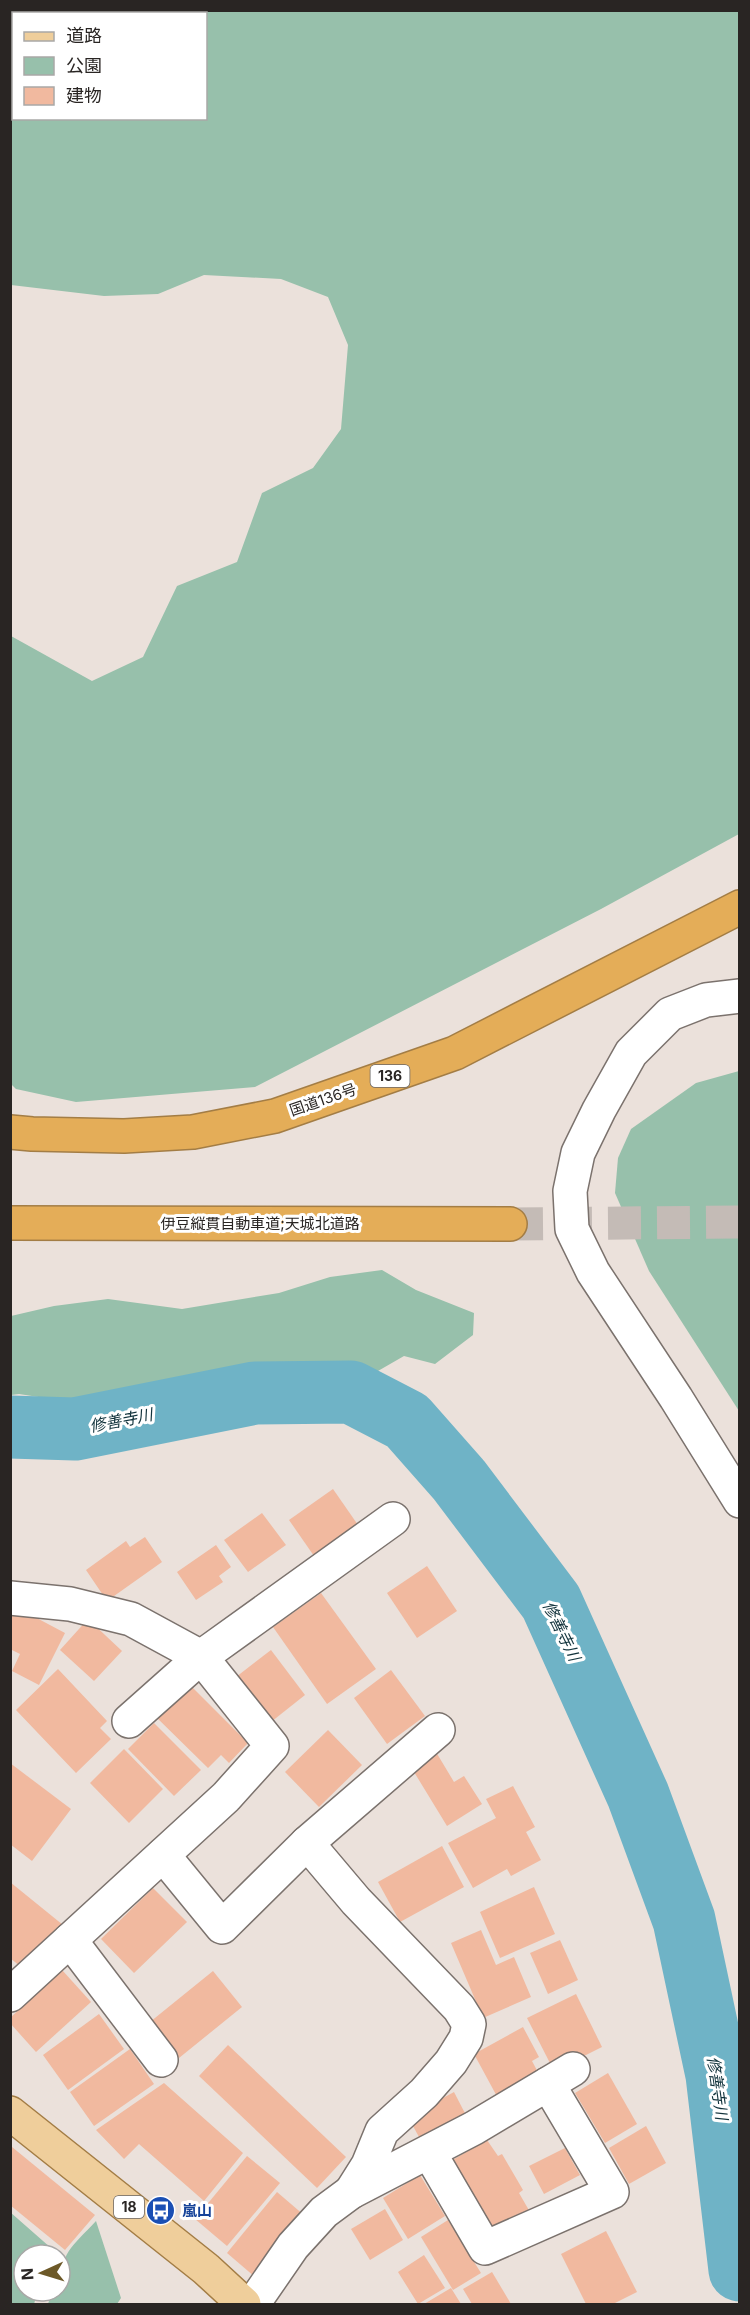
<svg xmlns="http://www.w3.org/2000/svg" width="750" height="2315" font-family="Inter,'Noto Sans JP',sans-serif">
<rect width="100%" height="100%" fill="#ebe1db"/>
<g fill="#97c0ab" fill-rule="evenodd">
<path d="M11,10L739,11V834L601,909L255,1087L76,1102L16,1089L11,1084V636L92,681L143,657L177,586L237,562L262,493L313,468L341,429L348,345L328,297L281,279L204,275L158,294L104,296L11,285ZM14,14H206V118H14Z"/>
<path d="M739,1071H740L739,1411L649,1271L615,1193L618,1158L631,1129L696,1083Z"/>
<path d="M382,1270L416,1290L474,1313L473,1335L435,1364L404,1356L371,1375L341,1372L307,1376L223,1380L140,1401L103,1407L19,1394L11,1395V1316L54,1306L108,1299L182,1309L279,1293L330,1277Z"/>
<path d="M10,2212L51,2248L49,2255H24V2291H38L34,2304H11Z"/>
<path d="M96,2221L121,2298L117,2304H48L52,2291H60C60,2252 71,2248 96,2221Z"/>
</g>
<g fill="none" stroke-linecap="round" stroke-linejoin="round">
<path stroke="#6fb3c6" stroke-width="63" d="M10,1427L75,1429L255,1393L351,1392L407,1421L459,1480L551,1602L638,1795L684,1920L717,2075L740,2270"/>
</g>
<g fill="#f1b99f">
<path d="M333,1489L358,1525L314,1556L289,1520Z"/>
<path d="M262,1513L286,1545L248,1572L224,1540Z"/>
<path d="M145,1537L162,1562L107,1601L86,1570L126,1541L130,1547Z"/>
<path d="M216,1545L231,1567L219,1576L223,1582L196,1600L177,1572Z"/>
<path d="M427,1566L457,1611L417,1638L387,1593Z"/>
<path d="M321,1593L376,1669L327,1704L273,1627Z"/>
<path d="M14,1606L65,1633L39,1685L12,1671L20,1654L10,1649V1613Z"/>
<path d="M88,1619L122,1651L94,1681L60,1650Z"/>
<path d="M271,1650L305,1695L271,1722L236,1677Z"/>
<path d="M58,1669L107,1721L100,1728L111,1739L76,1773L16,1710Z"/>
<path d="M391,1670L425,1716L387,1744L354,1698Z"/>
<path d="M186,1681L248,1743L229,1763L221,1755L208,1768L153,1714Z"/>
<path d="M154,1723L201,1770L174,1796L128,1749Z"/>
<path d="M328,1730L362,1765L319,1807L285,1772Z"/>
<path d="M124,1749L163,1789L129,1823L90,1783Z"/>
<path d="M436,1752L454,1782L464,1776L482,1804L447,1826L411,1767Z"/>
<path d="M10,1763L71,1809L32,1861L10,1844Z"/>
<path d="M513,1786L535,1827L526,1832L541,1860L511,1876L507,1869L473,1888L448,1843L496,1818L486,1799Z"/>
<path d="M442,1846L464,1887L400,1922L378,1882Z"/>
<path d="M10,1882L63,1925L26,1971L10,1958Z"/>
<path d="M534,1887L555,1934L500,1958L480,1912Z"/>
<path d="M153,1888L187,1922L134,1973L101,1939Z"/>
<path d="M481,1930L496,1965L514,1957L531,1997L483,2018L451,1943Z"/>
<path d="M560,1940L578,1980L548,1994L530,1953Z"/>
<path d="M62,1970L91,2002L36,2052L10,2023V2018Z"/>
<path d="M213,1971L242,2007L179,2058L150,2022Z"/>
<path d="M576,1994L602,2047L554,2071L527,2018Z"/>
<path d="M99,2014L124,2049L68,2090L43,2055Z"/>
<path d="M523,2027L539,2057L532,2061L541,2078L500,2102L474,2054Z"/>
<path d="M228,2045L346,2157L317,2188L199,2076Z"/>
<path d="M130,2049L154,2084L94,2126L70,2092Z"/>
<path d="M608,2073L637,2124L605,2143L575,2093Z"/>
<path d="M164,2083L243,2153L204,2201L139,2144L124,2159L96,2130Z"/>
<path d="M454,2092L469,2121L424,2146L408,2117Z"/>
<path d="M646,2126L666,2163L629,2184L609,2148Z"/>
<path d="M487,2140L498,2156L502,2154L523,2190L519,2193L530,2212L492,2235L449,2162Z"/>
<path d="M12,2147L95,2215L65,2250L10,2205V2149Z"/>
<path d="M565,2148L580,2175L544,2194L529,2166Z"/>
<path d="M247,2156L280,2183L227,2246L195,2219Z"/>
<path d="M420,2175L445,2216L408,2239L383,2198Z"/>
<path d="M277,2192L305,2216L255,2277L227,2253Z"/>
<path d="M385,2209L403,2240L370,2260L351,2229Z"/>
<path d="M448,2220L481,2273L453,2290L421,2237Z"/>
<path d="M606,2231L637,2292L613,2304H586L561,2254Z"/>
<path d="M424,2255L445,2288L418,2304L398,2272Z"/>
<path d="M492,2272L511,2304H472L463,2289Z"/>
<path d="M451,2288L461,2304H424Z"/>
</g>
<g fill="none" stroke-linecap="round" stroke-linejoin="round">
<path stroke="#c4bbb6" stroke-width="33" stroke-dasharray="33 16" stroke-linecap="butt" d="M510,1224L740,1222"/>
<defs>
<g id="minor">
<path d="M740,996L706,1000L670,1014L631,1053L599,1110L578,1153L570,1191L572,1229L593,1272L676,1398L740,1501"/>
<path d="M10,1598L70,1604L131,1619L201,1657L129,1721"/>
<path d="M307,1843L438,1730"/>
<path d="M163,1855L222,1927L307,1843L356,1901L459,2008L469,2024L466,2038L451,2062L424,2093L382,2131L368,2165L351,2192"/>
<path d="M70,1940L161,2060"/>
<path d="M10,1995L226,1797L272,1746L201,1657L393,1519"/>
<path d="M429,2152L485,2248L612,2192L548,2084"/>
<path d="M253,2304L293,2246L324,2212L351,2192L474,2128L573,2069"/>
</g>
<path id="major" d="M10,2113L206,2269L244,2304"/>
<g id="highway">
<path d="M10,1132L32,1134L124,1136L193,1132L275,1116L455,1053L740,907"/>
<path d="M10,1223L510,1224"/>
</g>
</defs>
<use href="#minor" stroke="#7b726d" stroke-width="36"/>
<use href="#major" stroke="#a37d45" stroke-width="36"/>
<use href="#highway" stroke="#a37d45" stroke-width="36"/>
<use href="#minor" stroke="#fff" stroke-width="33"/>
<use href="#major" stroke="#efce9b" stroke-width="33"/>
<use href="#highway" stroke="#e4ad58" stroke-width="33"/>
</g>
<defs>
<symbol id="bus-disc" viewBox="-11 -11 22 22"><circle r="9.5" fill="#1a4fb4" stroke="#fff"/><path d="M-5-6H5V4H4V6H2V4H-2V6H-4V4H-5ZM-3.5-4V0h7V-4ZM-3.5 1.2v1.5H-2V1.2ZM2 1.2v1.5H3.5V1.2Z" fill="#fff"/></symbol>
</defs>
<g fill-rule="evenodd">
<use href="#bus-disc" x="144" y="2194" width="33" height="33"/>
</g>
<g text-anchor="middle" stroke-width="6" stroke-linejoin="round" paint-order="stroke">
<g fill="#fff" stroke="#696665" stroke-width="1.5">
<rect x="370.5" y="1065" width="39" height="22" rx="4.5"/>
<rect x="114" y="2196" width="30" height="22" rx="4.5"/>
</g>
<g font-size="14" font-weight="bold" fill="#292523">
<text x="390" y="1081">136</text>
<text x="129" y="2212">18</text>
</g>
<g font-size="15" fill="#292523" stroke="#fff">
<text transform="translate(323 1100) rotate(-19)" y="5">国道136号</text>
<text x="260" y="1229">伊豆縦貫自動車道;天城北道路</text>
</g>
<g font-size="15" font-weight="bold" fill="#164399" stroke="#fff" text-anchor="start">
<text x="182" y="2216">嵐山</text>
</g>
<g font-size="16" font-style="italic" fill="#12333c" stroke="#fff">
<text transform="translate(121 1420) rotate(-11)" y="6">修善寺川</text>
<text transform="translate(562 1631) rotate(64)" y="6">修善寺川</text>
<text transform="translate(718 2088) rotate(82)" y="6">修善寺川</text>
</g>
</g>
<rect width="750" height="2315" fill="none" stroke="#292523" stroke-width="24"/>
<rect x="12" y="12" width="195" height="108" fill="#ffffff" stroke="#a9a8a7" stroke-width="1.5"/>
<rect x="24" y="32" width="30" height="9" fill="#efce9b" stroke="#a9a8a7" stroke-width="1.5"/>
<text x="66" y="42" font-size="18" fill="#292523">道路</text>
<rect x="24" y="57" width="30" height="18" fill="#97c0ab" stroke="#a9a8a7" stroke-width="1.5"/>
<text x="66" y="72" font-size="18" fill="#292523">公園</text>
<rect x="24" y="87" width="30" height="18" fill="#f1b99f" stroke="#a9a8a7" stroke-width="1.5"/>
<text x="66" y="102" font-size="18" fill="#292523">建物</text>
<g transform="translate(42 2273) rotate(266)"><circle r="28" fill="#ffffff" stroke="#a9a8a7" stroke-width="1.5"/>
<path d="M0-4.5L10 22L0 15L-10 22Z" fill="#6d5928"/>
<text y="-9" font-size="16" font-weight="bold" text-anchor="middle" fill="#292523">N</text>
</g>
</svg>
